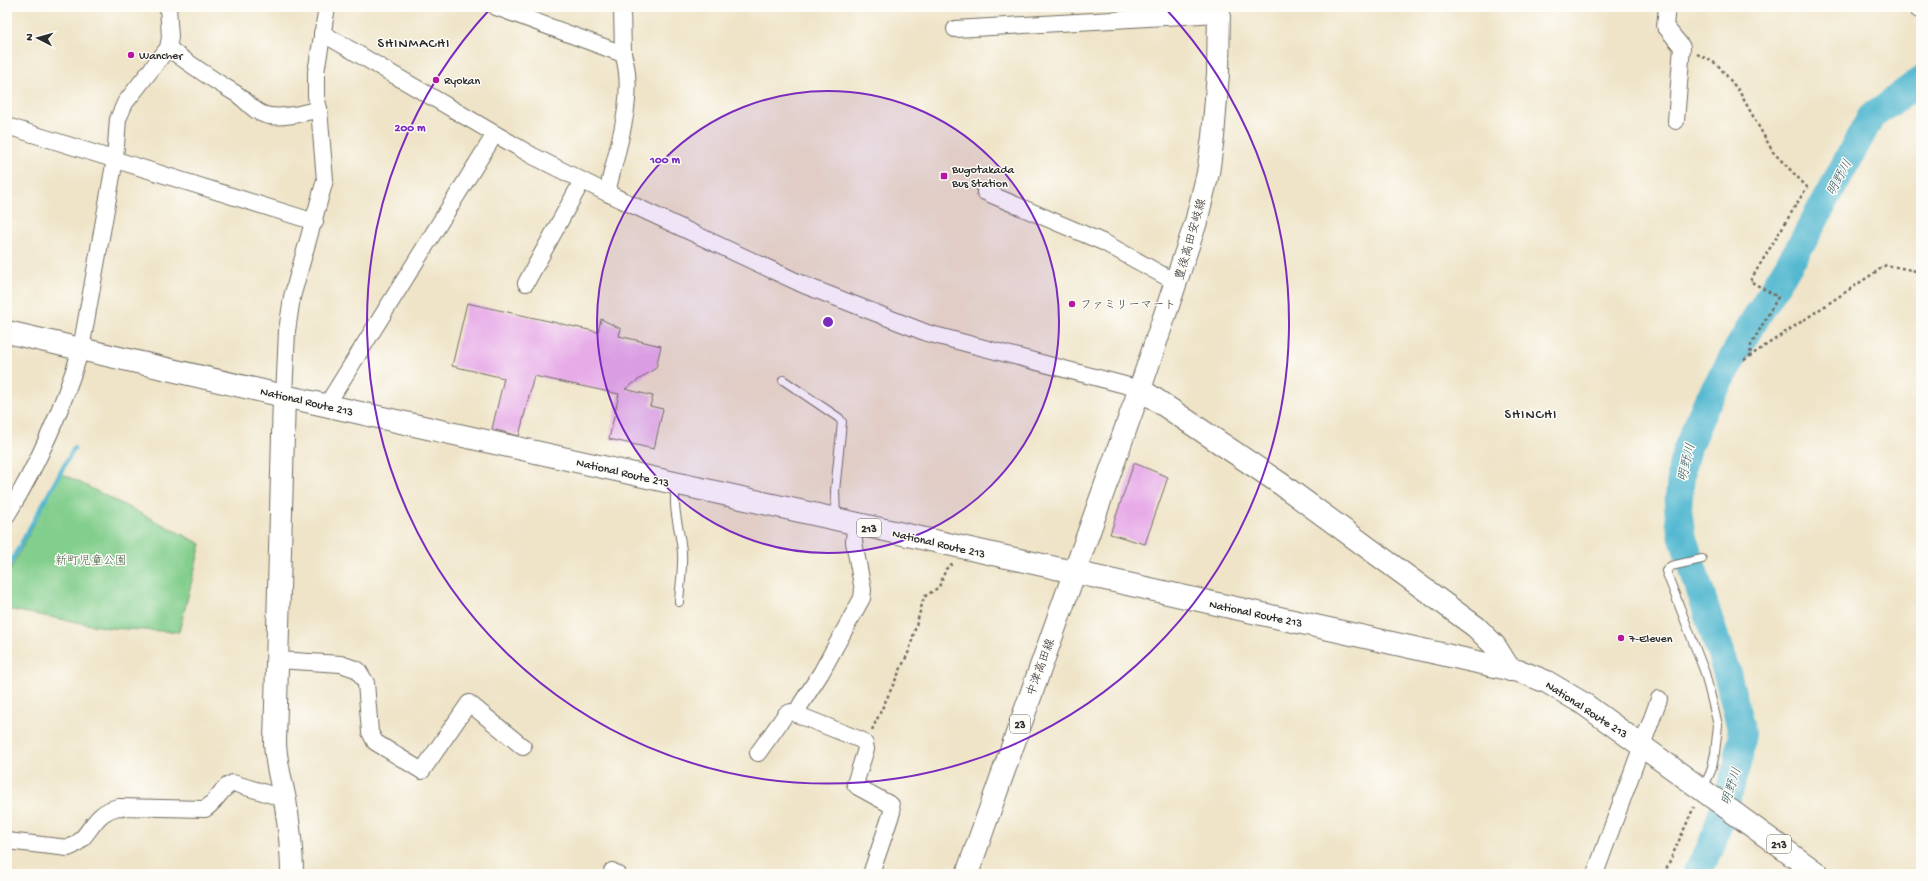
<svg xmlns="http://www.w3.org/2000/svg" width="1928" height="881" font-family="'Gochi Hand','Klee One',sans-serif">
<rect width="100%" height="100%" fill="#fdfcf7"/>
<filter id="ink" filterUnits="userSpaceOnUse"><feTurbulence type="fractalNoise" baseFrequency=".025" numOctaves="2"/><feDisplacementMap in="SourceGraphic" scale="8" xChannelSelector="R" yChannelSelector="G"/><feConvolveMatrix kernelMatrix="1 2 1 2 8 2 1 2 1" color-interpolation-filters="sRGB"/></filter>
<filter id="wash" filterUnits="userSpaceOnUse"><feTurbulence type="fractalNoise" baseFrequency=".012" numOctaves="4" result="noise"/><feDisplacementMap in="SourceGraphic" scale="16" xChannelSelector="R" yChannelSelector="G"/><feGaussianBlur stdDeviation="0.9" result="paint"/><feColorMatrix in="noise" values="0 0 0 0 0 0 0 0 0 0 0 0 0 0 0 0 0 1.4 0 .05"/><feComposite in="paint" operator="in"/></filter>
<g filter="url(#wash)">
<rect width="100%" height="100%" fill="#efe4c8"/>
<path fill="#82ce8c" stroke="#567c5c" d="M61,473L201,544L179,632L109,628L7,609V576Z"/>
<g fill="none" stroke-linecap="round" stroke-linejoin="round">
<path stroke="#52b8d0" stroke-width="4.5" d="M7,569L74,448"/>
<path stroke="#52b8d0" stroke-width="28" d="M1696,874L1711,847L1738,764L1742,733L1728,677L1681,532L1678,508L1682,467L1686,451L1706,404L1748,331L1802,243L1871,117L1921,80"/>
</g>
<g id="blocks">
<g fill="#e7ace8">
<path d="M467,303L598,332L601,319L621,329L619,336L661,346L656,368L625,389L653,396L650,406L663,409L654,449L609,439L619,394L534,376L519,436L492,429L504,378L452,366Z"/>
<path d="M1134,463L1168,477L1145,544L1110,534Z"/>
</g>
</g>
</g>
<g filter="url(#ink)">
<use href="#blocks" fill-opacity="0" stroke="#706c62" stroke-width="1"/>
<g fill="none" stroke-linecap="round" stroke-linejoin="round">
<defs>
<g id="lane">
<path d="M783,380L839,418L842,422L835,491L836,517"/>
<path d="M676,485C672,512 680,527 682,552C683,568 680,586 679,602"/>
<path d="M1702,559L1671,566L1666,571L1705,673L1718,725L1715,753L1711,771L1703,789"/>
</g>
<g id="street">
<path d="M496,7L623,54C637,95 616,152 607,193"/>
<path d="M622,7L623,54"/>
<path d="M1667,7L1665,26L1682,47L1676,121"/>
<path d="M955,29L1219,14"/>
<path d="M322,33L533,156L607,193L804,285L927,333L1140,389"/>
<path d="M168,48C191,65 210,78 235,93C247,100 254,114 270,116C286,118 304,113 319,109"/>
<path d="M7,126L315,222"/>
<path d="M985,192L1105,243L1177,283"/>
<path d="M526,283L582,181"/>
<path d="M284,396L287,331L292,297L325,180L319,109L316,96V72L327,7"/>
<path d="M326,406L495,134"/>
<path d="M7,515C39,463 63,407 81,349L115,159L118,119L125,103L168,48L170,37L168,7"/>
<path d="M278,660L341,664L358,670L366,683L370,732L375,742L422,771L469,703L523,747"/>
<path d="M799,714L798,710L801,704L821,673L862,598L863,590L854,542L855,524"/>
<path d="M758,753L786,714L791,712L861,740L865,744L866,749L855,784L858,787L891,805L892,812L871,874"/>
<path d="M7,841L68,848C90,841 91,812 119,807L205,809C217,802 220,788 233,783L285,799"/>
<path d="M612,871L617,874"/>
<path d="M1595,874L1659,699"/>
</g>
<g id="secondary">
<path d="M1920,7H1921"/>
<path d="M1140,389L1281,484L1476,627L1495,646L1510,670"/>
<path d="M284,396L275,743C276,764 281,780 285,800C289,825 292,849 292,874"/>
</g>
<path id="primary" d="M967,874L1143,380L1196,222L1208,173L1213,137L1218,73L1219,7"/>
<path id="highway" d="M7,332L284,396L1522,672L1547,682L1584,704L1818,874"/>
</defs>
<use href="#lane" stroke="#706c62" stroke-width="10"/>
<use href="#street" stroke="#706c62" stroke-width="18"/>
<use href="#secondary" stroke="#706c62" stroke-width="24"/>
<use href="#primary" stroke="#706c62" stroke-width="24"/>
<use href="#highway" stroke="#706c62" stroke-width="24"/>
<g stroke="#706c62" stroke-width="2.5" stroke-dasharray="3 3" stroke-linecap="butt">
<path d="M1697,54L1717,64L1739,91L1773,152L1807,187L1750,281L1778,297L1751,345L1750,357"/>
<path d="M1744,360L1886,265L1921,272"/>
<path d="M872,730L909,651L924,597L939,587L946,569L953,563"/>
<path d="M1664,874L1694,807"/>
</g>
<use href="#lane" stroke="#fff" stroke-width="8"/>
<use href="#street" stroke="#fff" stroke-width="16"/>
<use href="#secondary" stroke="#fff" stroke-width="22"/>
<use href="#primary" stroke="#fff" stroke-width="22"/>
<use href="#highway" stroke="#fff" stroke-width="22"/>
</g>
</g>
<circle cx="828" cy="322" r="231" fill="#7b2cbf" fill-opacity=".12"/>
<g fill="none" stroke="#7b2cbf" stroke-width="2">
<circle cx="828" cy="322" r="231"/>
<path d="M1165 8A461 461 0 1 1 491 8"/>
</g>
<g fill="#b5179e" stroke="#fdfcf7" stroke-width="1.5">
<circle cx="131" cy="55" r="4"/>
<circle cx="436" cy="80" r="4"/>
<rect x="940" y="172" width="8" height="8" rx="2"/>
<circle cx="1072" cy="304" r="4"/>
<circle cx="1621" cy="638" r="4"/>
</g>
<g text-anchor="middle" stroke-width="3" stroke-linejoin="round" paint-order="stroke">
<g fill="#fdfcf7" stroke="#6a6a68" stroke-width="1">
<rect x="857" y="519" width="24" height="18" rx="3"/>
<rect x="1010" y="715" width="20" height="18" rx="3"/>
<rect x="1767" y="835" width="24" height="18" rx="3"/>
</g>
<g font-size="11" font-weight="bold" fill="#2b2b2b">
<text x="869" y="532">213</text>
<text x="1020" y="728">23</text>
<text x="1779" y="848">213</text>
</g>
<g font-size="12" fill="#2b2b2b" stroke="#fdfcf7" text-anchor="start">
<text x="139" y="59">Wancher</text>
<text x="444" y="84">Ryokan</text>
<text x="952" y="173">Bugotakada<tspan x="952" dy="14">Bus Station</tspan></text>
<text x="1080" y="308">ファミリーマート</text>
<text x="1629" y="642">7-Eleven</text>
</g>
<g font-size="12" fill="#2b2b2b" stroke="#fdfcf7">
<text transform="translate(1190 239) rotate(-74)" y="4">豊後高田安岐線</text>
<text transform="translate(307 401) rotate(13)" y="4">National Route 213</text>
<text transform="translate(623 472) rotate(13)" y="4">National Route 213</text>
<text transform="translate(939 543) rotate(13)" y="4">National Route 213</text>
<text transform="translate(1256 613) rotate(12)" y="4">National Route 213</text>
<text transform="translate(1040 667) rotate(-70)" y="4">中津高田線</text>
<text transform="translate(1587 709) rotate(33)" y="4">National Route 213</text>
</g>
<g font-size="12" fill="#455c48" stroke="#fdfcf7">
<text x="91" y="564">新町児童公園</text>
</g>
<g font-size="13" font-style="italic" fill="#395c65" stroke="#fdfcf7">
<text transform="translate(1838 177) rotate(-61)" y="5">明野川</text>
<text transform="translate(1685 462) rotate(-76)" y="5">明野川</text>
<text transform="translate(1730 786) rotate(-72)" y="5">明野川</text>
</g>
<g font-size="14" letter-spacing="1" fill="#2b2b2b" stroke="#fdfcf7">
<text x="414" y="47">SHINMACHI</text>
<text x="1531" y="418">SHINCHI</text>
</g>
</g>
<circle cx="828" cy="322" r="6" fill="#7b2cbf" stroke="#fdfcf7" stroke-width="2"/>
<g font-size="12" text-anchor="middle" font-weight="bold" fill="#7b2cbf" stroke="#fdfcf7" stroke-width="3" stroke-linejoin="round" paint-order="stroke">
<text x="410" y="131">200 m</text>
<text x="665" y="163">100 m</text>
</g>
<rect width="1928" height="881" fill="none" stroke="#fdfcf7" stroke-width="24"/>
<g transform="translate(38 38) rotate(276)" stroke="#fdfcf7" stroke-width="3" paint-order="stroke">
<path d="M0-3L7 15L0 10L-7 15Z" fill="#2b2b2b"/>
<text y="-6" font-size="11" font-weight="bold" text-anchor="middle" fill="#2b2b2b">N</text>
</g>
</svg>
